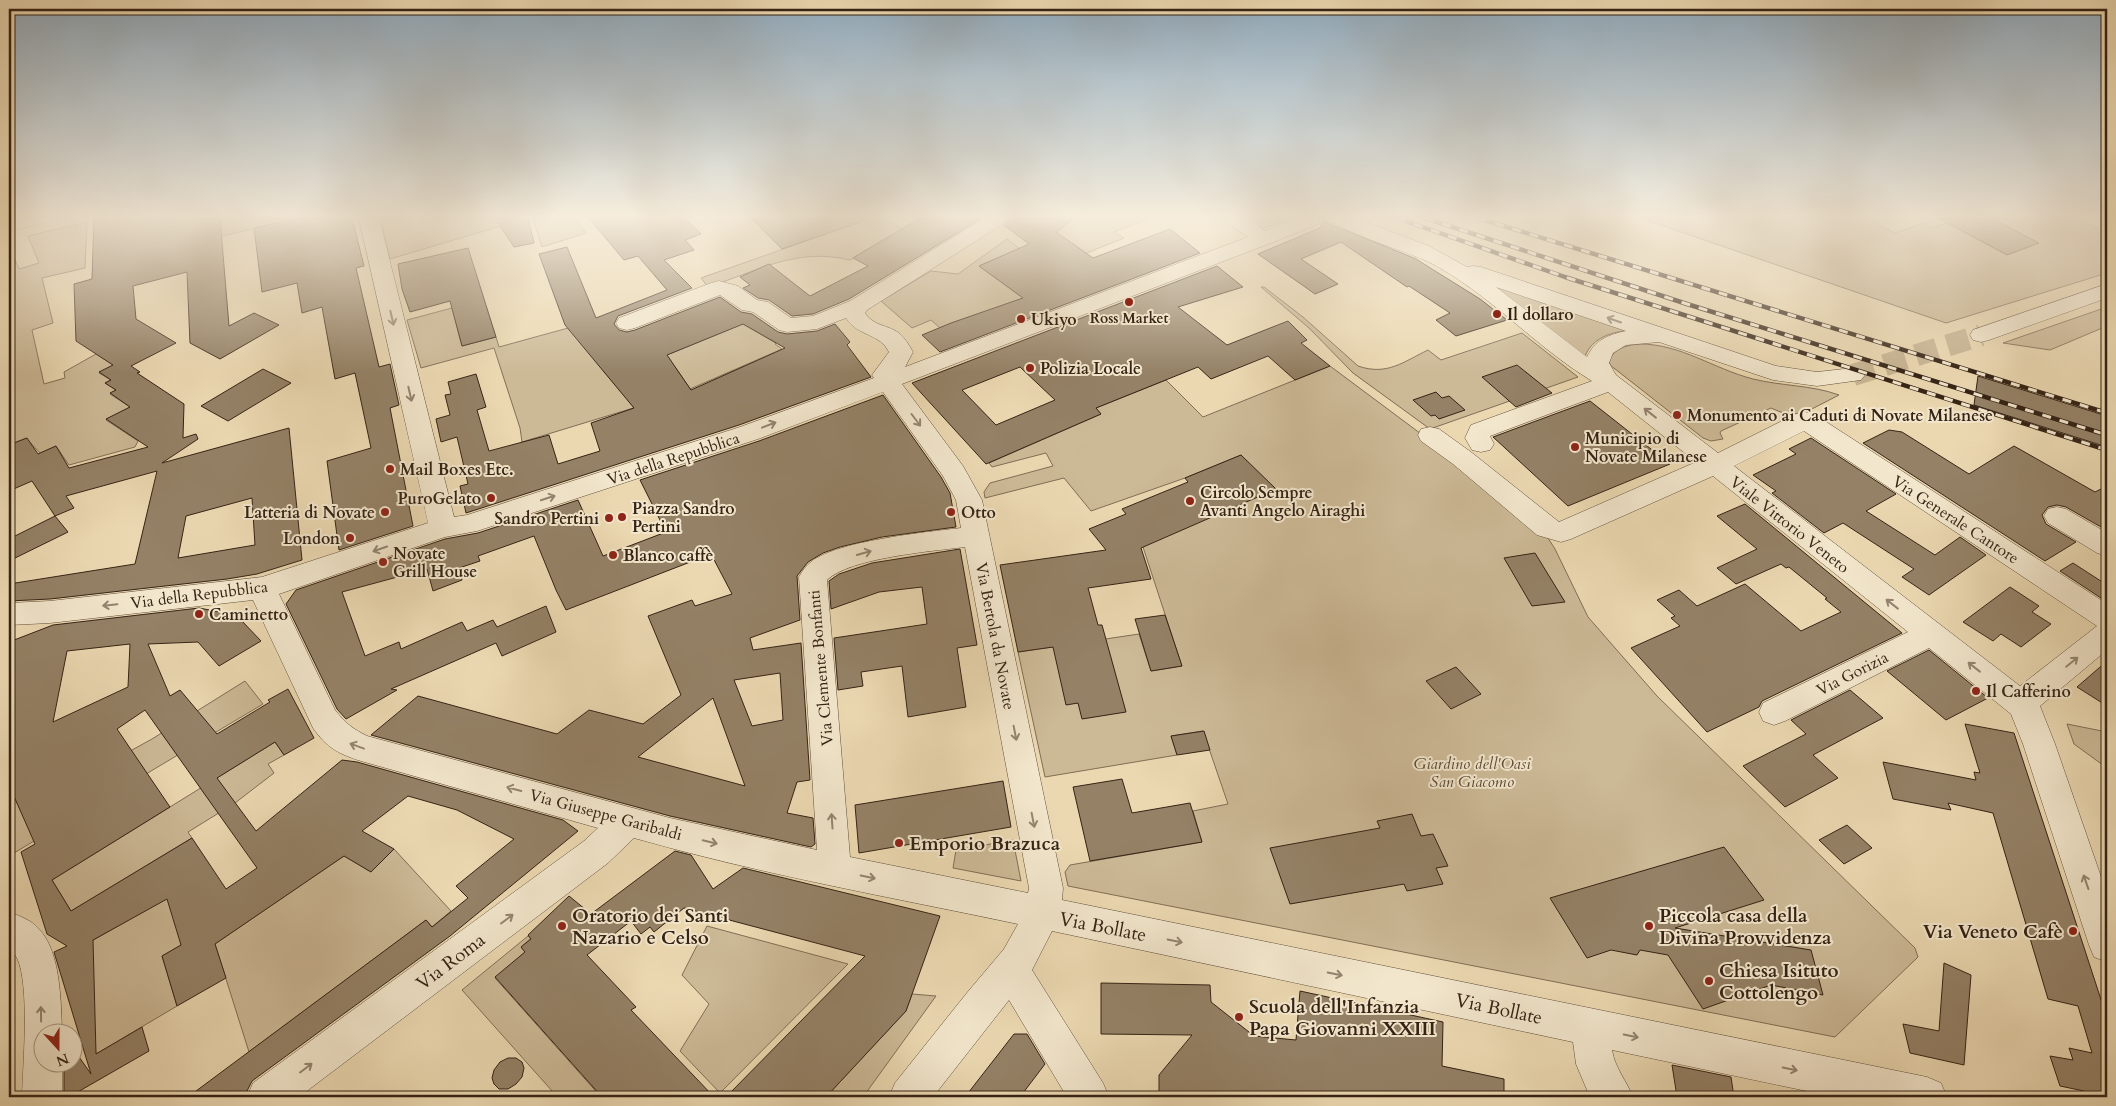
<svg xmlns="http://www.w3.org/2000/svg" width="2116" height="1106" font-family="Cardo,serif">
<rect width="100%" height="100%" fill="#ebd8b1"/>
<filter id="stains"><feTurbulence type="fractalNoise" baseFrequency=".004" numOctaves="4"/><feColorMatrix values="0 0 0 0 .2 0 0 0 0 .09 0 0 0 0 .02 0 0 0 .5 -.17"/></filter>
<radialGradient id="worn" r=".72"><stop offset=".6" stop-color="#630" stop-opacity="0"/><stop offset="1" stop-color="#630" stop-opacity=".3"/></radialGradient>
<g fill="#ccb996" stroke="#806e56">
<path d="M212,218H299L214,238Z"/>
<path d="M380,218H495L501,226L390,259Z"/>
<path d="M533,218H574L586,233L542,247Z"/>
<path d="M1075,218H1150L1114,232L1124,238L1037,273L1032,265L1012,252L979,266L1023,298L940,328L931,320L912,328L881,301L931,271L958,274L1007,239L1020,249L1068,241L1056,232Z"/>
<path d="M1241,218H1292L1259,230Z"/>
<path d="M1640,218H1867L1895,233L1924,223L1932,228L1947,223L2038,243L1991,218H2076L2107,233V273L1946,323Z"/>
<path d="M884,219L913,234L888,249L877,244L850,260C796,247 758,271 708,287L701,278L863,221Z"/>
<path d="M87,222L85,268L42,278L53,323L32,330L44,384L65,378L64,372L96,354L113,365L99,373L111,380L105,383L116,390L110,394L130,407L106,420L138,441L135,447L69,465L56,446L40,453L26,438L9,445V245L19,269L39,263L28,236Z"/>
<path d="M1472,276L1631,330C1612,332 1593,337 1585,356Z"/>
<path d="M1261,287H1264L1303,317L1358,366C1387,376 1403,362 1428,350L1441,360L1522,333L1578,377L1430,429L1353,373L1309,328Z"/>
<path d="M2107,307V326L2050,350L2003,343Z"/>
<path d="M452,308L462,346L496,337L499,347L568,328L643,405L522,442L520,428L494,348L421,368L407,320Z"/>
<path d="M743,324L776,343L775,344L782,349L690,389L667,355Z"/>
<path d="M1640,344C1681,344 1714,369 1753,379C1781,386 1812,385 1839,395L1804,413L1788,415L1771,408L1721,431L1720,433L1723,439L1711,441L1703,438L1610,365L1609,360C1615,348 1627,345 1640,344Z"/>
<path d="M1330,366L1456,460L1546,535L1555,549L1588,617L1657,696L1915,948L1918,957L1835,1037L1068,886L1065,872L1070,865L1202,842L1193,811L1228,804L1203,731L1171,736L1177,755L1045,777L1018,652L1139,634L1151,671L1182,666L1142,544L1275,489L1241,455L1185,478L1091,511L1064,478L985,498L984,492L990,483L1053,466L1046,453L992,467L989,463L1101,414L1096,408L1166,380L1203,417Z"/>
<path d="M245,681L263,704L9,856V752L29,742L32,752L11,790L21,811L152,739Z"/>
<path d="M2067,724L2107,732V768L2074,744Z"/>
<path d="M275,742L284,755L268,764L274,773L235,803L188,832L192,838L71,911L52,880Z"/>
<path d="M1013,840L1021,881L953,868L956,850Z"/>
<path d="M394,849L451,911L432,927L426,920L249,1052L215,944L344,856L371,872Z"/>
<path d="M179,886L181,945L162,956L177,1006L96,1054L83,946L164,900Z"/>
<path d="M707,926L848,964L720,1093L680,1051L709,1004L682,975Z"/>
<path d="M528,936L531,938L521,947L525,952L495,978L601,1097H548L553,1092L462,990Z"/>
<path d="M912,994L936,996L863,1097H826L906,1011Z"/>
</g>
<g fill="#948166" stroke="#352315" fill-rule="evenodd">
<path d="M94,218H220L229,326L254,313L279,325L220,359L190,343L187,272L133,286L136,319L176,343L131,366L140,372L137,373L184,404L183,438L196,434L198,439L162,463L289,428L302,560L257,574L227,579L50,599L9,601V584L135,564L157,471L66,496L74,508L55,516L32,481L9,491V445L27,438L38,454L56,446L69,468L148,447L106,419L130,407L110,393L116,390L105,383L111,380L99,372L113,365L76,341L74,284L92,279ZM252,498L255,545L178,558L186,516Z"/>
<path d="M300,218H352L364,266L356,268L379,367L390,364L399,405L390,408L413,526L339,550L327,461L371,448L355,373L335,379L322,307L302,313L297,283L262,292L254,228Z"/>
<path d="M495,218H528L534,243L514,247Z"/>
<path d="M589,218H685L701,234L685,240L694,250L664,260L692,288L618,316L614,324L619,330L627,332L635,330L720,297L741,312L752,314L778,332L787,334L817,331L835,324L850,342L847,345L871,377L739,425L466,513L460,486L468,484L457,437L441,442L436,419L450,415L445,395L451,394L448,382L476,374L486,407L477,410L489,451L549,435L558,464L600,451L591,423L634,408L565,325L539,254L567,247L596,318L667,290L638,256L624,260ZM743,324L785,348L691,390L667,355Z"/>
<path d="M751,218H863V221L782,249Z"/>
<path d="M920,218H982L849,299L813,314L792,316L769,300L758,298L743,288L750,285L740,277L769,264L810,296L868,266L853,258Z"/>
<path d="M1011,218H1075L1056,232L1093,258L1170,229L1200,253L940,352L922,335L951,323L1023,298L979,266L1029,244L1004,225Z"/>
<path d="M1938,218H1991L2039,243L2007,255Z"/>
<path d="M1325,222L1416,259L1480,299L1507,320L1456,336L1436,320L1450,313L1409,286L1407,287L1341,242L1301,259L1338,284L1315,294L1258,254L1320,228L1321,225Z"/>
<path d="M468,248L496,337L462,346L450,301L410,312L402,289L398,264Z"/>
<path d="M1217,266L1243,287L1178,307L1227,345L1288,321L1307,340L1301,343L1330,366L1295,380L1268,356L1211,379L1198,367L1096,408L1101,414L986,464L912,383ZM1020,367L1055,400L996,425L962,390Z"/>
<path d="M1517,365L1552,393L1516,407L1482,377Z"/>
<path d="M263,369L291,383L228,421L201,406Z"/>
<path d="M1978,376L2107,416V447L1974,405Z"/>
<path d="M1436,392L1442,398L1449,396L1465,410L1439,419L1435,415L1431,416L1413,400Z"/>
<path d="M883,395L941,477L950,493L956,527L882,537L840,547L823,553L808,562L797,576L800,620L750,638L753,650L801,643L810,780L797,782L787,813L813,818L815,844L811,847L670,816L371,735L418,696L557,734L589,710L643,724L681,695L648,616L692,600L695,606L732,594L711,554L566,610L556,590L534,536L478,556L480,561L459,568L462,580L433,591L427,569L342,592L365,656L399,642L401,649L462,622L467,631L493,620L497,627L546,606L556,632L502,656L496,643L391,689L397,690L346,719L337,709L286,604L296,590L445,539L478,533L578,500L603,556L666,532L640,480L759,441ZM780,673L783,720L752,726L734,680ZM713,698L745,786L638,757Z"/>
<path d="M1590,401L1670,464L1568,506L1493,437Z"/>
<path d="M1889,430L1902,432L1969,474L2014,446L2095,492L2107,486V524L2101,527L2066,507L2057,505L2048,507L2042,515L2046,524L2076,542L2045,561L1863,443Z"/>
<path d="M1811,438L1896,494L1866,511L1935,555L1960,537L1986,555L1929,595L1902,577L1914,569L1843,523L1824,533L1772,493L1776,491L1753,475L1796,454L1789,449Z"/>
<path d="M1241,455L1276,489L1141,548L1151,579L1088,588L1098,625H1102L1126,712L1082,719L1078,703L1066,705L1053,647L1018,652L1000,565L1106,550L1089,529L1126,514L1122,509L1188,482L1185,478Z"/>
<path d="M1745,504L1902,633L1762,701L1759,707L1707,732L1631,648L1680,626L1671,618L1675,616L1657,600L1679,590L1697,606L1745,584L1801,631L1841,612L1825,599L1827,598L1789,567L1786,568L1781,564L1736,584L1717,568L1757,549L1717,516Z"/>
<path d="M55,516L68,532L9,561V539Z"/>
<path d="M960,549L977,645L957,648L966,707L908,717L902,666L861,672L863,686L838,690L834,638L927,624L922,587L879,592L831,609L829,581L839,574L872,563Z"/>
<path d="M1535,553L1565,602L1532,606L1504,558Z"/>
<path d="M2073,563L2107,585V602L2060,571Z"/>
<path d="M2010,587L2039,606L2032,612L2051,624L2021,647L2001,634L1993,641L1963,622Z"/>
<path d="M199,608L241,616V620L261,641L219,666L198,642L148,644L170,696L180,690L217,734L270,702L268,700L288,689L314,738L284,755L275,742L217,778L256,831L342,760L357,762L563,820L578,831L450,936L252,1081L247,1091L239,1097H188L426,920L432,927L468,898L456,886L514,839L457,810L408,796L362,831L394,849L371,872L344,856L215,944L226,978L177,1006L162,956L181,945L167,899L93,940L96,1054L142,1027L149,1051L69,1097H64V1064H72V1047L91,1074L54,952L67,946L47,934L21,852L35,844L9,785V642L53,625ZM130,644L128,687L53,722L67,651ZM145,710L257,868L226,889L192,838L71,911L52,880L170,807L117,729Z"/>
<path d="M1165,615L1182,666L1151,671L1135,619Z"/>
<path d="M1929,650L1988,698L1946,720L1887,671Z"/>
<path d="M2107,661V706L2077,687Z"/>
<path d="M1456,667L1481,694L1451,709L1426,681Z"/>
<path d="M1850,690L1883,718L1813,755L1838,778L1785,807L1743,766L1806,734L1791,720Z"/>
<path d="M1965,724L2014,733L2107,1018V1097H2086L2084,1091L2060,1086L2050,1056L2073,1060L2069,1048L2092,1053L2078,1006L2048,999L1993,813L1948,803L1951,810L1893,799L1883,762L1976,780L1974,772L1980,773Z"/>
<path d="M1204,731L1210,750L1177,755L1171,736Z"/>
<path d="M1122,779L1132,813L1190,803L1202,842L1090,861L1073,787Z"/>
<path d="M1003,781L1011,827L859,853L855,805Z"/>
<path d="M1412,814L1421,836L1433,834L1448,866L1436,868L1443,884L1407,891L1404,884L1290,904L1270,848L1380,828L1377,821Z"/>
<path d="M1847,825L1872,848L1844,864L1819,840Z"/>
<path d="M1724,847L1764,900L1675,928L1811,950L1823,995L1771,985L1703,1009L1668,955L1640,950L1637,955L1611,950L1587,958L1550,898Z"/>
<path d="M675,851L691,855L713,889L743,868L940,916L906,1011L826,1097H726L865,956L684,908L654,932L650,927L641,934L631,921L587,955L636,1007L631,1010L714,1097H602L495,977L525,952L521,947L531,939L528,935L569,896L591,914Z"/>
<path d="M1944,963L1971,975L1964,1065L1910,1053L1903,1024L1939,1031Z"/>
<path d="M1101,983L1210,985L1211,1002L1254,1036L1296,1040L1300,991L1443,1022L1442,1066L1504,1079V1097H1281L1245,1095L1244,1097H1159V1075L1192,1035L1101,1034Z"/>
<path d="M1014,1034H1027L1045,1064L1020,1097H965Z"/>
<path d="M508,1058H516L522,1062L524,1068L522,1077L516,1084L508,1089H499L494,1084L492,1078L494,1070L500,1062Z"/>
<path d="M1672,1065L1731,1077L1734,1097H1677Z"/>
</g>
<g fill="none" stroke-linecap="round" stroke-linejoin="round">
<path stroke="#c7b492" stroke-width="22" stroke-dasharray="22 11" stroke-linecap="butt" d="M1853,375L1981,335"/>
<defs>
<g id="minor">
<path d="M14,218H51L48,222L9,231V219Z"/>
<path d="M359,218H379L454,517L467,515L740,427L874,378L872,375L889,352C880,333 858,337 846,318L817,329L787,332L779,330L753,312L742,310L720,295L635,328L627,330L619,328L616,323L619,318L711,283L719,281L738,286L757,300L768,302L791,318L813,316L850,301L985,218H1009L1006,222L867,310L865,313C873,326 888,325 899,333C905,338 909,345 913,352L905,367L1248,237L1229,224L1226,220L1227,218H1246L1265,231L1298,218H1326L1323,222L1271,243L902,384L963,466L982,500L1063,888L1062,900L1927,1077L1941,1083L1947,1097H1835L1612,1050C1615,1068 1626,1080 1633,1097H1590L1576,1064L1573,1042L1052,931L1032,970L1103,1083L1109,1097H1067L1009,1000L933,1097H889L895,1083L966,994L1004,949L1018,924C890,897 760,874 634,838L608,863L299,1097H247L253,1083L584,841L598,828L361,761C339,754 327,748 313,728L253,600L50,623L9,625V603L50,601L262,577L428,523ZM883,392L943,476L956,500L961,528C926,532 837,541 811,562C806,566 802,571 799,577L817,850L670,818L367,736C353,729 345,723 335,710L279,594L445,537L477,531L758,439ZM965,547L1029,888L1028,893L850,857L827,580C849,558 933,551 965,547Z"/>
<path d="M1329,218H1355L1429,246L1467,267L1473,266L1481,267L1776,366L1817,372L1853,368L1861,370L1865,375L1861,380L1817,386L1773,380L1659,342L1626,345L1613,353L1609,363L1616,375L1718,453L1796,414L1805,412L1814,414L2107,604V650L2040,706L2055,744L2107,894V962L2094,957L2089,945L2023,744L2011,714L1929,648L1785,721L1774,725L1763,721L1759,712L1763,703L1908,632L1713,476L1571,539L1561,542L1537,535L1453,464L1421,441L1418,435L1421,429L1430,427L1439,429L1471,452L1559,522L1696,462L1608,392L1490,436L1494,444L1490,450L1481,452L1472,450L1465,438L1471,425L1592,381C1534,346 1489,293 1429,262C1410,253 1337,230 1329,218ZM1496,287L1626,331C1608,335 1595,340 1587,357ZM1804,431L2097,626L2020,686L1734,466Z"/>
<path d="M2107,284V298L1989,340L1981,342L1973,340L1970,335L1973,330Z"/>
<path d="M2057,507L2066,509L2107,533V556L2097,553L2048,523L2044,516L2048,509Z"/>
<path d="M9,912C20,916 31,920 39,929C61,952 61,1003 62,1034H42V1064H62V1097H22C23,1064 30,985 17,958C15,954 12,951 9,949Z"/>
</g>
</defs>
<use href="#minor" stroke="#62503c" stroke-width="1"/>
<use href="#minor" fill="#f2e6cc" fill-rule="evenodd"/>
<defs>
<g id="rail">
<path d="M1397,218L1565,277L2107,450"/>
<path d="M1425,218L1687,304L2107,435"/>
<path d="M1478,218L2107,413"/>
</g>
</defs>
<use href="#rail" stroke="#352315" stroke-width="4.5"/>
<use href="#rail" stroke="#f2e6cc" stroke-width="3" stroke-dasharray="9" stroke-linecap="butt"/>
</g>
<defs><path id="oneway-shaft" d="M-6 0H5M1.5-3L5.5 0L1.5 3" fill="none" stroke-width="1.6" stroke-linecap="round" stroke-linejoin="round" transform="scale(1.25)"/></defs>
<g stroke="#948470">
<use href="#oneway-shaft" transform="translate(392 318) rotate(77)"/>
<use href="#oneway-shaft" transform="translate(1614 320) rotate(-161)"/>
<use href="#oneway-shaft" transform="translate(410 394) rotate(77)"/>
<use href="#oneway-shaft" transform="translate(1650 413) rotate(-142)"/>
<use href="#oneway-shaft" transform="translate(916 420) rotate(53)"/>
<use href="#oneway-shaft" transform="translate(769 425) rotate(-21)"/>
<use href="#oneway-shaft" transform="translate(548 498) rotate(-18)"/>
<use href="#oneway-shaft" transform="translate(380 549) rotate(161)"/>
<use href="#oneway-shaft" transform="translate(864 553) rotate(-16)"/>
<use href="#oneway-shaft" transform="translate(1892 604) rotate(-142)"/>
<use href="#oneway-shaft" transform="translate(110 605) rotate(174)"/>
<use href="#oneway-shaft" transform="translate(2072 662) rotate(-39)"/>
<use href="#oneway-shaft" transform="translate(1974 667) rotate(-142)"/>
<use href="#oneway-shaft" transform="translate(1015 733) rotate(79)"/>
<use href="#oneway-shaft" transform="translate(357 746) rotate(-160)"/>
<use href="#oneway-shaft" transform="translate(514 789) rotate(-165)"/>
<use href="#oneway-shaft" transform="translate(1033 820) rotate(79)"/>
<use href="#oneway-shaft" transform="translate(832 821) rotate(-94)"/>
<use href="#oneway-shaft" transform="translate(710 842) rotate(13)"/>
<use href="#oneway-shaft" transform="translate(868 877) rotate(12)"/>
<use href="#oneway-shaft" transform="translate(2086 882) rotate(-109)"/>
<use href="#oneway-shaft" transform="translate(507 919) rotate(-37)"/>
<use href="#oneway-shaft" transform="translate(1175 941) rotate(11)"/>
<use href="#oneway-shaft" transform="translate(1335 974) rotate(12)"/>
<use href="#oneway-shaft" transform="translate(41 1014) rotate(-91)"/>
<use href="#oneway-shaft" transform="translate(1631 1036) rotate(12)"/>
<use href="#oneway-shaft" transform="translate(306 1068) rotate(-37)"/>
<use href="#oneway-shaft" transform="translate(1790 1069) rotate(12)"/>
</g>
<linearGradient id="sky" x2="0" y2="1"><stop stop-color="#90aabd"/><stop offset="0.58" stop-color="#f6eddc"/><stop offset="1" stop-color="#f6eddc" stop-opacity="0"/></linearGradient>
<rect width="2116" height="373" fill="url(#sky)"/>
<g fill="#8f2418" stroke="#f2e6cc" stroke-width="2">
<circle cx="1129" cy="302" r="5"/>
<circle cx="1497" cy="314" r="5"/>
<circle cx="1021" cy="319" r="5"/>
<circle cx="1030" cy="368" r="5"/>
<circle cx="1677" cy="415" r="5"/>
<circle cx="1575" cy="447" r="5"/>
<circle cx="390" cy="469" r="5"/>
<circle cx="491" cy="498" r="5"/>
<circle cx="1190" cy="501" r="5"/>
<circle cx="385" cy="512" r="5"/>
<circle cx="951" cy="512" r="5"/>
<circle cx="622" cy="517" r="5"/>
<circle cx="609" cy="518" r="5"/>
<circle cx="350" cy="538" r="5"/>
<circle cx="613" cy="555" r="5"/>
<circle cx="383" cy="562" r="5"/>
<circle cx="199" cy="614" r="5"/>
<circle cx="1976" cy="691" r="5"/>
<circle cx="899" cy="843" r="5"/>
<circle cx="562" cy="926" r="5"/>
<circle cx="1649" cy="926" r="5"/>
<circle cx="2073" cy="931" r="5"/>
<circle cx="1709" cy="981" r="5"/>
<circle cx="1239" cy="1017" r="5"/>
</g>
<g text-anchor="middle" stroke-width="4" stroke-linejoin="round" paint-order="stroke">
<g font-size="14" font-weight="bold" fill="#352315" stroke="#f2e6cc">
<text x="1129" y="323">Ross Market</text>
</g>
<g font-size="16" font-weight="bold" fill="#352315" stroke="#f2e6cc" text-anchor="start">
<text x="1507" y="320">Il dollaro</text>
<text x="1031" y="325">Ukiyo</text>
<text x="1040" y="374">Polizia Locale</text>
<text x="1687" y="421">Monumento ai Caduti di Novate Milanese</text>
<text x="1585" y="444">Municipio di<tspan x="1585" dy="18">Novate Milanese</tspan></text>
<text x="400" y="475">Mail Boxes Etc.</text>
<text x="1200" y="498">Circolo Sempre<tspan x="1200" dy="18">Avanti Angelo Airaghi</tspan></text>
<text x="481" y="504" text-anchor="end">PuroGelato</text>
<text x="632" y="514">Piazza Sandro<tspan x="632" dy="18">Pertini</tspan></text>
<text x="375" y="518" text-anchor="end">Latteria di Novate</text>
<text x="961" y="518">Otto</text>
<text x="599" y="524" text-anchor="end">Sandro Pertini</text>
<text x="340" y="544" text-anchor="end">London</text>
<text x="393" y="559">Novate<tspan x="393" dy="18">Grill House</tspan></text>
<text x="623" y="561">Blanco caffè</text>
<text x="209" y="620">Caminetto</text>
<text x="1986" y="697">Il Cafferino</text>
</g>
<g font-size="16" fill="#352315" stroke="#f2e6cc">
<text transform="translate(673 458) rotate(-18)" y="6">Via della Repubblica</text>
<text transform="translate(1956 519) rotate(33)" y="6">Via Generale Cantore</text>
<text transform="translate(1790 524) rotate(38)" y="6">Viale Vittorio Veneto</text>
<text transform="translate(199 594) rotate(-7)" y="6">Via della Repubblica</text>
<text transform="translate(996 636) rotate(79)" y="6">Via Bertola da Novate</text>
<text transform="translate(820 668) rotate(-95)" y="6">Via Clemente Bonfanti</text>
<text transform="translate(1852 673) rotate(-27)" y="6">Via Gorizia</text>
<text transform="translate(606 814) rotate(15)" y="6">Via Giuseppe Garibaldi</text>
</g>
<g font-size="16" font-style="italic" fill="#5b4835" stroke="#f2e6cc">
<text x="1472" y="769">Giardino dell'Oasi<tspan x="1472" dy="18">San Giacomo</tspan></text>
</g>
<g font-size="19" font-weight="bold" fill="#352315" stroke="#f2e6cc" text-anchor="start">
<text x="909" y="850">Emporio Brazuca</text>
<text x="572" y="922">Oratorio dei Santi<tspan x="572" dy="22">Nazario e Celso</tspan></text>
<text x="1659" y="922">Piccola casa della<tspan x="1659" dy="22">Divina Provvidenza</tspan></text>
<text x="2063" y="938" text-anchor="end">Via Veneto Cafè</text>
<text x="1719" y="977">Chiesa Isituto<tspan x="1719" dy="22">Cottolengo</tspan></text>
<text x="1249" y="1013">Scuola dell'Infanzia<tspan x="1249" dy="22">Papa Giovanni XXIII</tspan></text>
</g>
<g font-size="19" fill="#352315" stroke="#f2e6cc">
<text transform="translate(1103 926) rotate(11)" y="7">Via Bollate</text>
<text transform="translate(450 961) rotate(-37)" y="7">Via Roma</text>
<text transform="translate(1499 1008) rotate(12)" y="7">Via Bollate</text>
</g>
</g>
<rect width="2116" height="1106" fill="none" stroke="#ebd8b1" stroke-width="30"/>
<rect x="10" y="10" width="2096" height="1086" fill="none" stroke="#352315" stroke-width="2.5"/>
<rect x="15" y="15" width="2086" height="1076" fill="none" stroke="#352315"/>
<g transform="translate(58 1048) rotate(159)"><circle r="24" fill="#f2e6cc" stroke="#a69883"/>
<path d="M0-4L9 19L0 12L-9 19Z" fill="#8f2418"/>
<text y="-8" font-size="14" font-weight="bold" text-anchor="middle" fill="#352315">N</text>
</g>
<rect width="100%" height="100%" filter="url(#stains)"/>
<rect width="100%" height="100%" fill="url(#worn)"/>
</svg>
